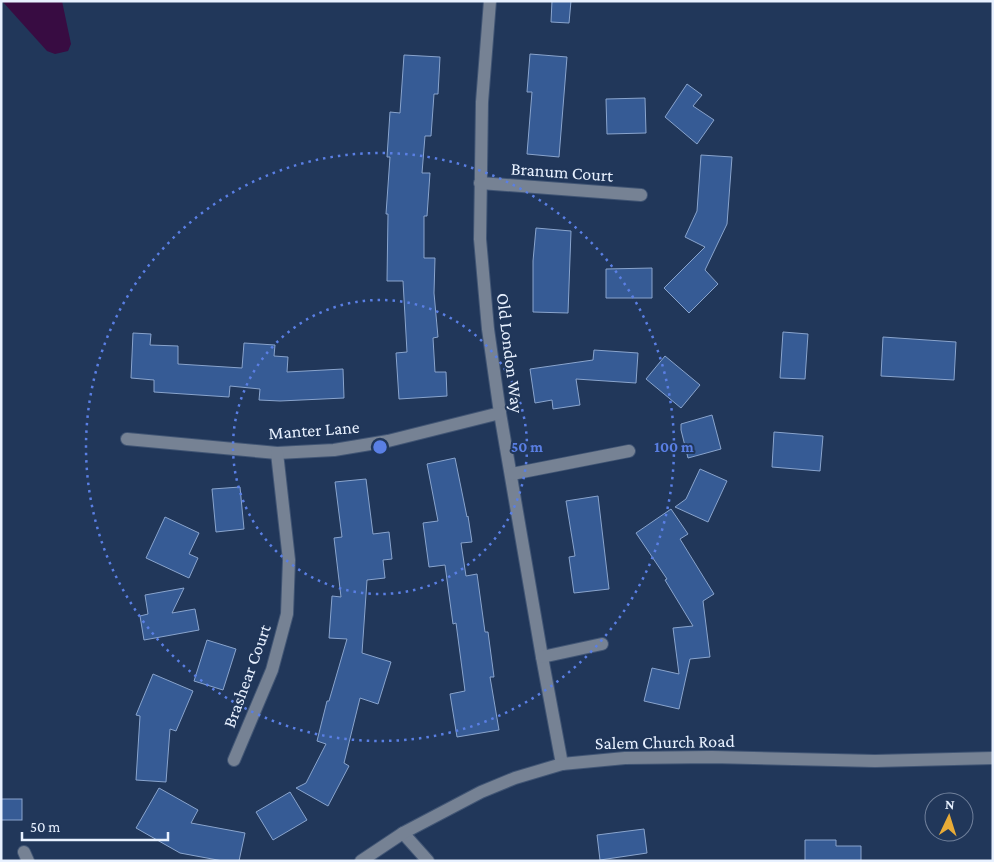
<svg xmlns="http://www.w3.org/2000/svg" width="994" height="862" font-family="'Crimson Pro',serif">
<rect width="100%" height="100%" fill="#21375a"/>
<path fill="#380c42" d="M2,1H62L71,44L68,51L55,54L47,51Z"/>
<g fill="#365b95" stroke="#89a4cd">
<path d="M552,1H571L569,23L551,22Z"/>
<path d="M530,54L567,57L559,157L527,154L532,92H527Z"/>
<path d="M404,55L440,57L438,94H434L431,136H425L422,173H430L427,216H424V258H435L434,293L438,337L433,338L435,372H446L447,396L399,399L396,353L407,352L403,281H387L388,214H386L390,157H387L390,112L400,113Z"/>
<path d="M687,84L702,95L693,106L714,120L697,144L665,117Z"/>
<path d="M645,98L646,133L607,134L606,99Z"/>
<path d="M701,155L732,157L727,224L705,270L718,284L689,313L664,288L705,247L685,237L697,211Z"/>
<path d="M536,228L571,231L568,313L533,312V261Z"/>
<path d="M652,268V298H606V269Z"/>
<path d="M783,332L808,334L805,379L780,378Z"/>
<path d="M133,333L151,334L150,345L178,346V364L242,368L244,343L275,345L274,356L288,357L287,372L343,369L344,398L280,401L259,400L260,389L230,386L229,397L154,392V380L131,378Z"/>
<path d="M883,337L956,342L954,380L881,376Z"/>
<path d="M594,350L638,353L636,383L576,379L580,405L553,409L552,400L535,403L530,369L593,360Z"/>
<path d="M665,356L700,385L681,408L646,379Z"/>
<path d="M712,415L721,449L688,458L681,430V424Z"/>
<path d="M774,432L823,436L820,471L772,467Z"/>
<path d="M455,458L467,517L468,516L472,542L461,543L466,576L477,574L485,632H488L494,677H490L499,730L457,737L450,694L465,691L456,623L453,624L445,565L429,567L423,523L438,521L427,464Z"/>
<path d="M700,469L727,481L708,522L675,507L686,499Z"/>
<path d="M366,479L373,534L389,532L392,559L383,560L385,578L367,580L362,653L391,662L378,704L360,698L344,763L349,766L328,806L296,788L306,783L326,744L317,741L327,701H329L347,639L329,638L332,596L341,597L334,538L342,537L335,482Z"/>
<path d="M240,487L244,529L216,532L212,489Z"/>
<path d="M598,496L609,589L574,593L569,557L575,556L566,501Z"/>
<path d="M671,509L688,534L680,539L714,594L703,601L710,657L690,659L679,709L644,701L652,668L679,674L673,628L693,626L665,580L667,579L636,533Z"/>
<path d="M165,517L199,533L189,554L198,558L189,578L146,558Z"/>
<path d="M184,588L172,613L195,609L199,630L144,640L140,616L148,614L145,595Z"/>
<path d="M207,640L236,649L223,690L194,681Z"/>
<path d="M153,674L193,691L176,731L170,729L166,782L136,780L140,716L136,715Z"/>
<path d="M159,788L198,810L191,823L245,833L239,861H223L180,853L136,828Z"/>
<path d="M290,792L307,820L273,840L256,812Z"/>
<rect x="1" y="799" width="21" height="21"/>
<path d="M644,829L647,853L600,860L597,835Z"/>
<path d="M805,840H836V846H861V861H805Z"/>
</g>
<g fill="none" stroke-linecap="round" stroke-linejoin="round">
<defs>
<g id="minor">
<path d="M490,1L482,102L480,239L488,329L500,413L542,657L562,764"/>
<path d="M480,183L641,195"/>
<path d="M127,439L277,453L334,450L388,441L500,413"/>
<path d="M512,474L629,451"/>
<path d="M542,657L602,644"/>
<path d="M234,760L272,670L287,614L289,560L277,453"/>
<path d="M403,833L428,861"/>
<path d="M24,852L28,861"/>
<path d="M361,861L403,833L481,792L515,778L562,764L625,758L712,757L875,761L993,758"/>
</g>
</defs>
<use href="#minor" stroke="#415574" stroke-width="14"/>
<use href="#minor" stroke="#768294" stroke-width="12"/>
</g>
<g fill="none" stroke="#5a7fe4" stroke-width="2.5" stroke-dasharray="2.5 5">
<circle cx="380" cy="447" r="147"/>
<circle cx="380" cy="447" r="294"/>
</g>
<g text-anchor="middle" stroke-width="4" stroke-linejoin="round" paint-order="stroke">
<g font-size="18" fill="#e8f1ff" stroke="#21375a">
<text transform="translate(562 172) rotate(4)" y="6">Branum Court</text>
<text transform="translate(510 353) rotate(83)" y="6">Old London Way</text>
<text transform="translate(314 430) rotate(-4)" y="6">Manter Lane</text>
<text transform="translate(247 676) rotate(-70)" y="6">Brashear Court</text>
<text transform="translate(665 742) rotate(-1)" y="6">Salem Church Road</text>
</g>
</g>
<circle cx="380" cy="447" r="8" fill="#5a7fe4" stroke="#21375a" stroke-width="2.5"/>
<g font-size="15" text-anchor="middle" font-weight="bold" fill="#5a7fe4" stroke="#21375a" stroke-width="4" stroke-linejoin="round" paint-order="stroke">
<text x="527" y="452">50 m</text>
<text x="674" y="452">100 m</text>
</g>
<rect width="994" height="862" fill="none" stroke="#e8f1ff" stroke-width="5"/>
<g transform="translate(949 817) rotate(4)"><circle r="24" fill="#21375a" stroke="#71819c"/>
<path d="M0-4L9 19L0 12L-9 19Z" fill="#e8ab37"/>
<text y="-8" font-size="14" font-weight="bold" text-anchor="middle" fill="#e8f1ff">N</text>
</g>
<path d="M22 832v8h146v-8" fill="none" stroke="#e8f1ff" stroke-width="2.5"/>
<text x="30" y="832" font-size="15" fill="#e8f1ff" stroke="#21375a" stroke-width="4" paint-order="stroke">50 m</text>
</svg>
